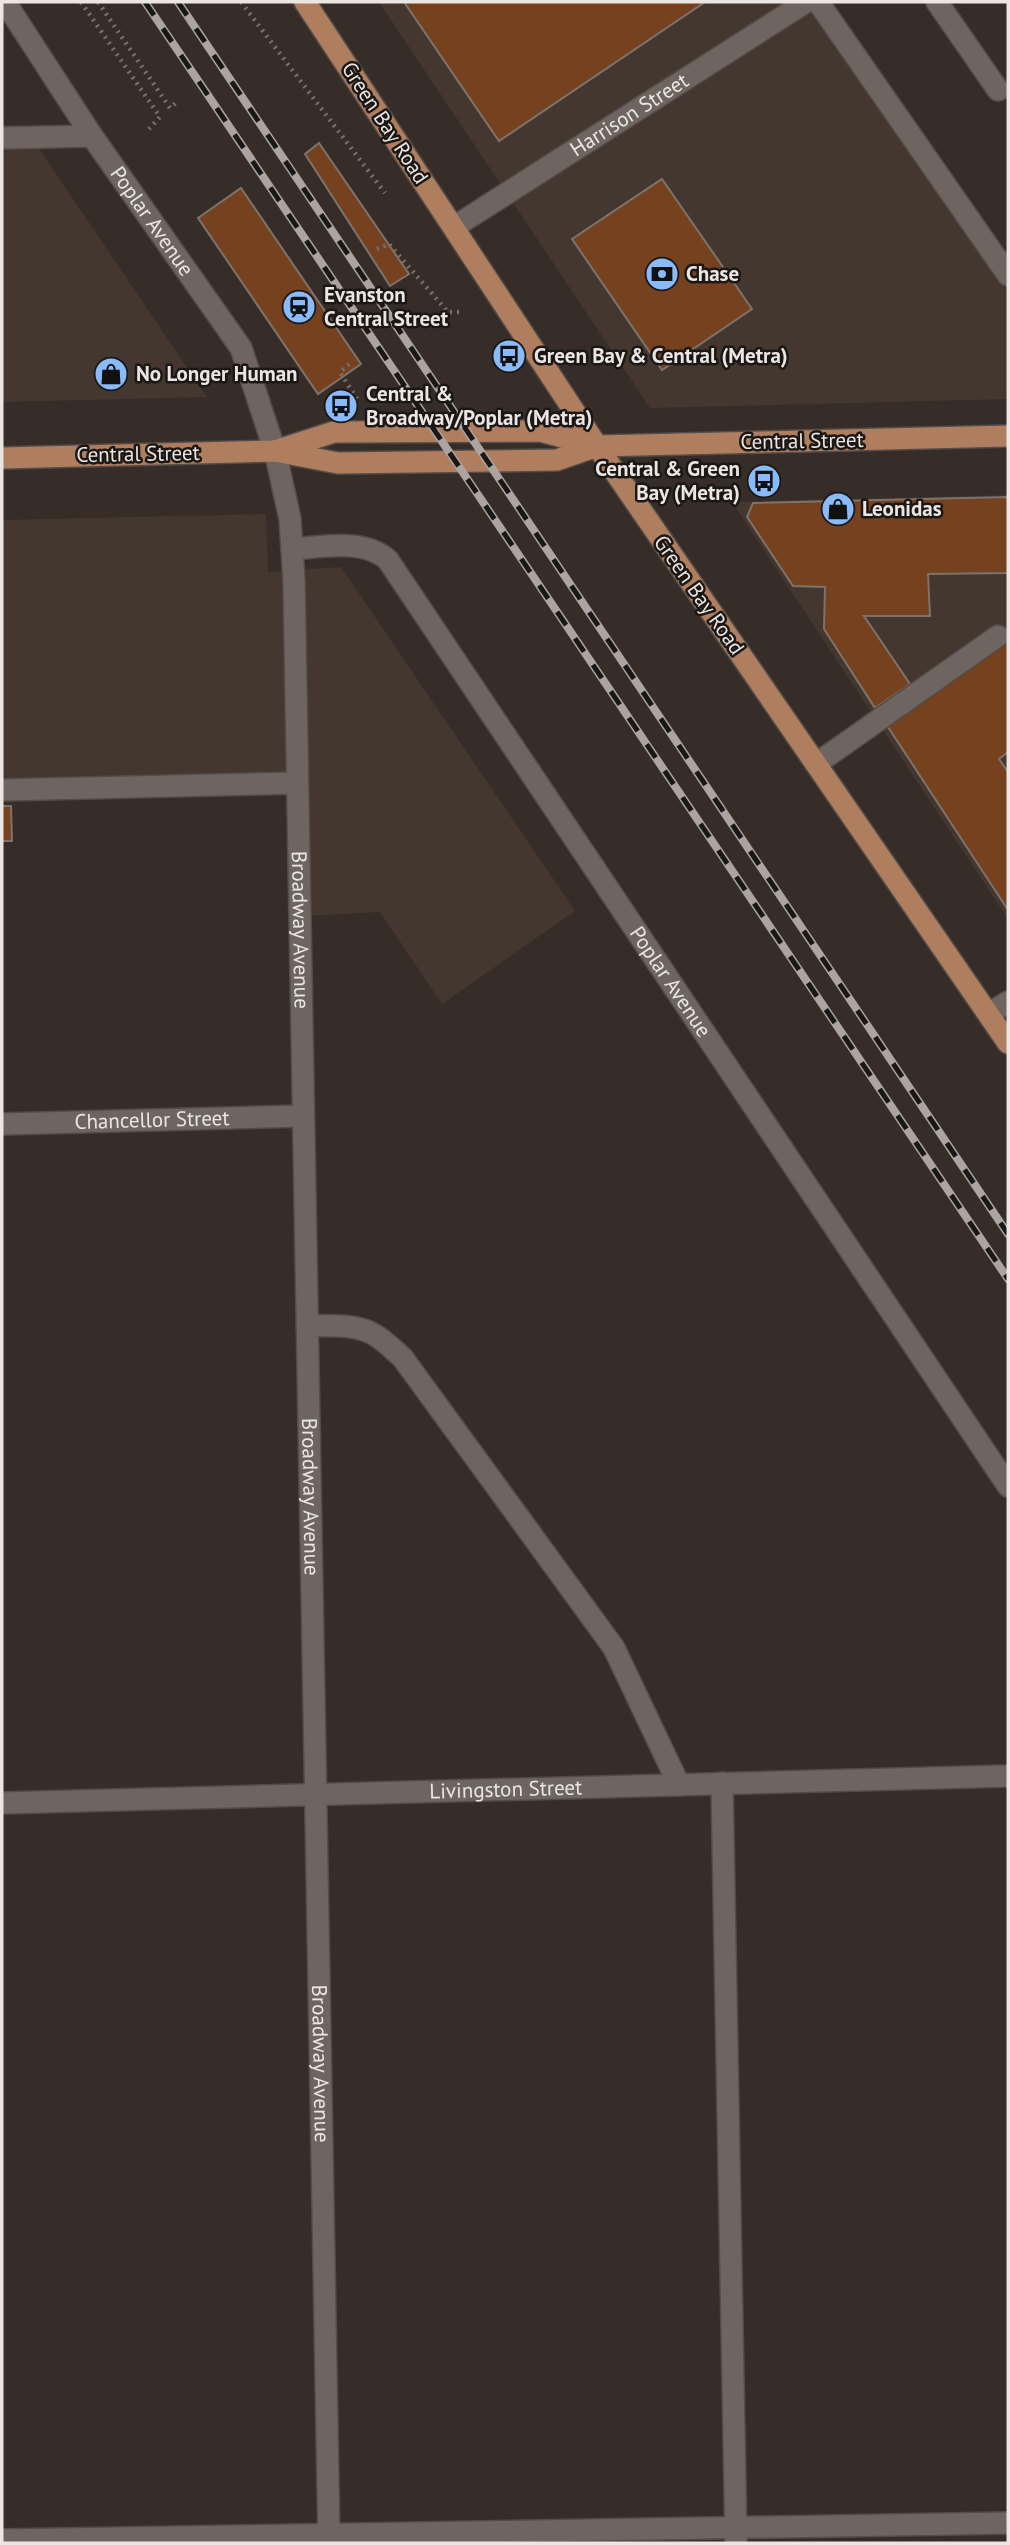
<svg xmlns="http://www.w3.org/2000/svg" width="1010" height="2545" font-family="'PT Sans',sans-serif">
<rect width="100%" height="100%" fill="#362d29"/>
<g fill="#44372f">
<path d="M379,2H830L1008,267V399L650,408Z"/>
<path d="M2,125H23L207,397L2,402Z"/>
<path d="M1008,495V919L732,502Z"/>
<path d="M266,514L268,572L341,567L575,911L442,1004L380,912L304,916L303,786L2,790V520Z"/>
</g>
<g fill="#75411f" stroke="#7c736d" stroke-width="2">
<path d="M404,2H705L499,141Z"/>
<path d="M319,143L409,274L390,286L305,154Z"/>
<path d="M662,179L752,309L662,370L572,239Z"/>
<path d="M241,188L361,364L318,394L198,218Z"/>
<path d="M1008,497V573L928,574L930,616H864L910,684L875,708L824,629L825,587L793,586L747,517L753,503Z"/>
<path d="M1008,634V752L999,759L1008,772V910L886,724Z"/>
<path d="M2,806H11L12,841H2Z"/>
</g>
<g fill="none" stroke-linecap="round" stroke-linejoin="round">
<defs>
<g id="minor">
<path id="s1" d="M5,2L92,136L241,348L275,451L290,519L294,581L329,2543"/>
<path d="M818,2L1008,275"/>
<path d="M937,2L998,90"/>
<path d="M2,138L92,136"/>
<path id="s2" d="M454,227L806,2"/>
<path id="s3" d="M292,549C323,547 364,538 388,560L1008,1486"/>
<path d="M816,764L998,636"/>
<path d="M2,790L297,783"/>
<path d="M989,1014L1008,1002"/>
<path id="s4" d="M2,1124L303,1116"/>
<path d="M307,1326C329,1326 355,1323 375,1335C384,1340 393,1350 402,1357L614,1648L679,1785"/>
<path d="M722,1783L736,2543"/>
<path id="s5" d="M2,1803L1008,1776"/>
<path d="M2,2540L1008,2523"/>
</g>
<g id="major">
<path d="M305,2L597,446L1008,1043"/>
<path d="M275,451L334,432L540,431L597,446L1008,436"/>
<path d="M2,458L275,451L338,463L557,460L597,446"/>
</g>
</defs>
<use href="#minor" stroke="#534c48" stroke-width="24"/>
<use href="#major" stroke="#534c48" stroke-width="24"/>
<g stroke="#78716d" stroke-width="4.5" stroke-dasharray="2 5" stroke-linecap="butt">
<path d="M81,2L160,117L149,129"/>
<path d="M98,2L170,108L176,103"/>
<path d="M241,2L385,193"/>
<path d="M377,249L389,244L448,312H464"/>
<path d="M349,364L340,372L357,399"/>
</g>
<use href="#minor" stroke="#6f6560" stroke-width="21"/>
<use href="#major" stroke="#af7e5f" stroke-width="21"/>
<defs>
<g id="rail">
<path d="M145,2L1008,1279"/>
<path d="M178,2L1008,1234"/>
</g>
</defs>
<use href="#rail" stroke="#aba4a1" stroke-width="8"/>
<use href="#rail" stroke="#1a1714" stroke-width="5" stroke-dasharray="16" stroke-linecap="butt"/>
</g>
<defs>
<symbol id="bank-disc" viewBox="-11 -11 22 22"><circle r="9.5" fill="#88bafc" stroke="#1a1714"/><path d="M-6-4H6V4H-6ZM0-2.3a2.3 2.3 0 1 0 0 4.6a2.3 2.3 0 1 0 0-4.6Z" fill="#111"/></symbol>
<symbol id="station-disc" viewBox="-11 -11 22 22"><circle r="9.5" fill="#88bafc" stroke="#1a1714"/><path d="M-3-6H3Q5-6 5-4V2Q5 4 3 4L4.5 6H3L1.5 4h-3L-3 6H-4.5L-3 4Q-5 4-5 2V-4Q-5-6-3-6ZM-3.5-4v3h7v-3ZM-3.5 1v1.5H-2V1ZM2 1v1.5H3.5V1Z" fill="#111"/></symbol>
<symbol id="bus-disc" viewBox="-11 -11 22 22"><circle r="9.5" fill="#88bafc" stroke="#1a1714"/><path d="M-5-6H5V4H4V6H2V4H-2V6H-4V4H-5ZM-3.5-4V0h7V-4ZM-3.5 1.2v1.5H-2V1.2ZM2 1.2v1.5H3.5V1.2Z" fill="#111"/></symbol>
<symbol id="shop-disc" viewBox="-11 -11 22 22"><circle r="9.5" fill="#88bafc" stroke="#1a1714"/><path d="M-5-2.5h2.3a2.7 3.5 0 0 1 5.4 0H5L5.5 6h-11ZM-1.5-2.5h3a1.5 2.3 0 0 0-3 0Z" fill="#111"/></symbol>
</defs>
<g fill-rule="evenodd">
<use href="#bank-disc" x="643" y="255" width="38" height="38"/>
<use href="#station-disc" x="280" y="288" width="38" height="38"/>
<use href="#bus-disc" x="490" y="337" width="38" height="38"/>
<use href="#shop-disc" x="92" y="355" width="38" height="38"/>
<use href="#bus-disc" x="322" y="387" width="38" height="38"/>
<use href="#bus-disc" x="745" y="462" width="38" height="38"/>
<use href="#shop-disc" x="819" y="490" width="38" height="38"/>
</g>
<g text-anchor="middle" stroke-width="5" stroke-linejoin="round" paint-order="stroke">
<g font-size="21" fill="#ece6e3" stroke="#1a1714">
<text dy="7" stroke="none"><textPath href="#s2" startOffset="208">Harrison Street</textPath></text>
<text transform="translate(385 123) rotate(57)" y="7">Green Bay Road</text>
<text dy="7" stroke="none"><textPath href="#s1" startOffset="264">Poplar Avenue</textPath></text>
<text transform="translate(802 441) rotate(-1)" y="7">Central Street</text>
<text transform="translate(138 454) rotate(-1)" y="7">Central Street</text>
<text transform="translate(699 595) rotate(55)" y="7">Green Bay Road</text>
<text dy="7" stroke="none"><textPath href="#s1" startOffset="1008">Broadway Avenue</textPath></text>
<text dy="7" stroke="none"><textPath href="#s3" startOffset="607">Poplar Avenue</textPath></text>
<text dy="7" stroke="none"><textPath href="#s4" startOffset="150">Chancellor Street</textPath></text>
<text dy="7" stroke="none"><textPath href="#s1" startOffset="1575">Broadway Avenue</textPath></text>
<text dy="7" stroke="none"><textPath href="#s5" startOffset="504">Livingston Street</textPath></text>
<text dy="7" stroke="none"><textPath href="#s1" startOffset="2142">Broadway Avenue</textPath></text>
</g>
<g font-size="21" font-weight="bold" fill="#ece6e3" stroke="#1a1714" text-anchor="start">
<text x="686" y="281">Chase</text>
<text x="324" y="302">Evanston<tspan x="324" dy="24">Central Street</tspan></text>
<text x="534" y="363">Green Bay &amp; Central (Metra)</text>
<text x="136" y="381">No Longer Human</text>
<text x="366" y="401">Central &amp;<tspan x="366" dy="24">Broadway/Poplar (Metra)</tspan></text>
<text x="740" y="476" text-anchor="end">Central &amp; Green<tspan x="740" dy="24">Bay (Metra)</tspan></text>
<text x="862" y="516">Leonidas</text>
</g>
</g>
<rect width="1010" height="2545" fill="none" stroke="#ece6e3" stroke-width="7"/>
</svg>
